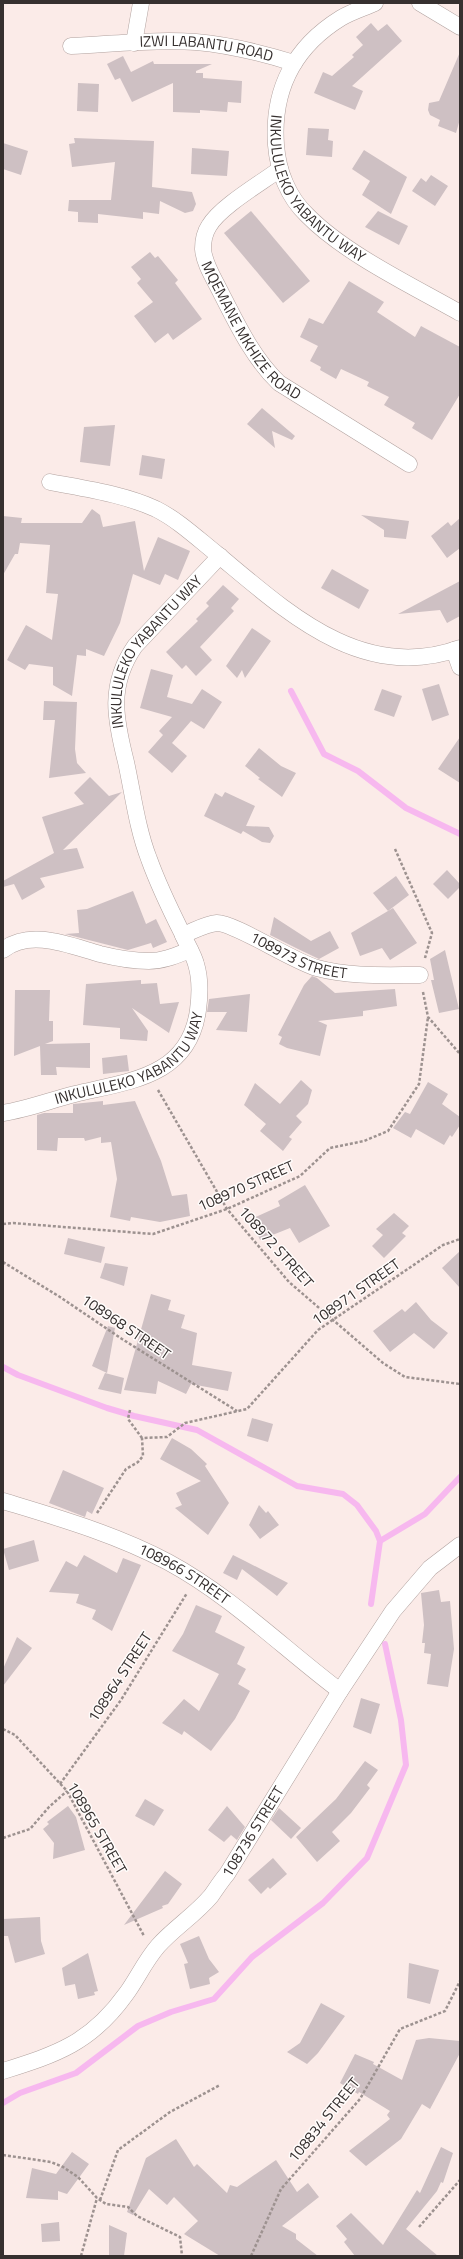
<svg xmlns="http://www.w3.org/2000/svg" width="463" height="2259" font-family="'Titillium Web',sans-serif">
<rect width="100%" height="100%" fill="#fbebe8"/>
<g fill="none" stroke-linecap="round" stroke-linejoin="round">
<g stroke="#f7b8ef" stroke-width="6">
<path d="M291,691L324,754L358,771L406,808L460,834"/>
<path d="M3,1367L18,1375L107,1408L134,1416L197,1430L297,1486L343,1494L357,1505L376,1531L380,1541L371,1604"/>
<path d="M380,1541L425,1514L460,1477"/>
<path d="M3,2103L20,2093L76,2073L138,2026L171,2012L214,1999L252,1957L323,1903L367,1858L406,1765L401,1720L385,1644"/>
</g>
</g>
<g fill="#cec0c3">
<path d="M371,23L378,31L387,24L402,41L352,86L363,91L355,110L314,93L323,72L332,76L354,57L352,55L363,45L356,37Z"/>
<path d="M460,52V119L456,133L438,126L440,120L430,115L428,110L429,103L439,101Z"/>
<path d="M123,56L131,72L153,61L154,64H212L196,71V73H203V78L242,81L241,103L228,102L227,112L200,110V113L173,112V83L132,102L120,78L115,80L107,64Z"/>
<path d="M78,83L99,84L98,112L77,111Z"/>
<path d="M308,128L329,129L328,140L333,141L332,157L306,155Z"/>
<path d="M74,138L154,141L152,187L192,192L196,204L193,211L185,213L160,201L159,214L143,212V219L98,214V223L78,222V212L68,211L69,200H111L115,162L72,167L69,144L75,143Z"/>
<path d="M3,143L28,151L21,175L3,169Z"/>
<path d="M192,148L229,151L227,176L191,174Z"/>
<path d="M364,150L407,177L391,214L362,195L370,181L352,169Z"/>
<path d="M431,175L448,186L435,206L412,191L421,178L426,182Z"/>
<path d="M251,211L310,281L283,303L224,233Z"/>
<path d="M378,211L408,226L399,245L365,227Z"/>
<path d="M150,252L155,258L158,256L178,280L175,283L202,319L173,340L168,333L155,343L134,316L153,302L137,283L141,279L131,267Z"/>
<path d="M349,281L384,302L377,312L415,337L421,326L460,347V394L432,440L412,428L415,423L384,405L389,397L367,386L369,382L341,369L336,379L320,370L321,367L310,361L318,346L300,337L309,318L323,324Z"/>
<path d="M262,408L295,436L292,440L272,431L275,448L247,424Z"/>
<path d="M115,425L110,466L80,462L84,427Z"/>
<path d="M142,455L165,459L162,479L139,475Z"/>
<path d="M92,509L100,515L103,527L135,521L144,571L158,537L190,551L178,580L165,574L160,585L133,574L120,623L104,656L86,649V656L77,655L72,696L53,685V667L29,664L25,670L7,660L26,625L52,640L58,594L46,593L50,545L20,543L18,554H15L3,575V516L22,518L21,523H82Z"/>
<path d="M361,515L409,521L406,539L384,537V530Z"/>
<path d="M460,518V548L447,558L431,536L448,522L451,526Z"/>
<path d="M332,569L369,590L359,609L321,588Z"/>
<path d="M460,581V616L447,623L440,610L398,614Z"/>
<path d="M223,585L239,599L231,608L234,611L200,647L212,660L196,676L186,665L182,669L166,652L198,621L196,619L209,606L206,603Z"/>
<path d="M252,628L271,641L245,678L242,670L237,678L226,666Z"/>
<path d="M151,669L173,675L167,697L192,704L202,689L222,702L204,729L191,721L172,743L187,756L172,773L148,752L163,735L159,731L172,717L140,708Z"/>
<path d="M439,684L449,715L432,721L422,689Z"/>
<path d="M382,689L402,696L394,717L374,710Z"/>
<path d="M44,701L77,702L75,749L77,763L86,773L49,778L55,720H43Z"/>
<path d="M460,737V783L438,769Z"/>
<path d="M259,748L281,766L296,773L282,797L258,779L260,778L245,766Z"/>
<path d="M90,777L109,796L122,792L63,850L77,848L84,868L40,878L45,887L22,900L14,884L3,887V881L54,853L42,817L84,804L74,793Z"/>
<path d="M225,792L255,806L246,826L269,827L274,836L270,843L262,842L243,831L241,834L204,816L215,793L222,797Z"/>
<path d="M447,870L460,884V887L448,899L433,884Z"/>
<path d="M396,876L409,895L388,911L373,893Z"/>
<path d="M133,891L146,924L156,919L167,942L153,948L151,943L128,950L65,934L79,933L77,910L87,909Z"/>
<path d="M393,908L417,943L390,960L382,948L360,956L351,933Z"/>
<path d="M274,917L311,941L330,931L339,948L319,959L298,949L270,935Z"/>
<path d="M445,950L459,1009L439,1013L431,980H434L430,959Z"/>
<path d="M312,976L317,978L335,993L395,989L397,1006L363,1011V1016L318,1021L327,1025L320,1056L287,1048L279,1044L282,1037L278,1035L304,985Z"/>
<path d="M141,980V984L157,983L160,1004L179,1002L169,1033L132,1008L148,1031L147,1041L120,1039V1028L83,1025L86,984Z"/>
<path d="M15,990H50L49,1021H53V1041L45,1044L90,1043V1068L56,1067L57,1075H41L40,1046L14,1056Z"/>
<path d="M250,994L247,1032L216,1030L227,1012H207L209,999Z"/>
<path d="M127,1055L129,1071L103,1074L102,1058Z"/>
<path d="M301,1080L312,1090L308,1104L296,1116L302,1122L289,1137L292,1139L283,1151L260,1131L266,1124L244,1105L255,1083L280,1104Z"/>
<path d="M428,1082L448,1094L442,1104L460,1117V1125L452,1137L450,1135L444,1145L416,1129L411,1138L393,1128L405,1112L410,1114Z"/>
<path d="M103,1101V1105L135,1101L161,1161L172,1196L187,1194L190,1216L160,1222L131,1217L130,1221L110,1217L117,1179L111,1142L101,1143V1137L85,1141L84,1138H58L57,1151L37,1150V1115L44,1113H73V1104Z"/>
<path d="M305,1185L330,1226L299,1243L290,1228L260,1240L251,1219L280,1206L278,1201Z"/>
<path d="M394,1213L409,1226L402,1233L406,1236L384,1258L372,1246L383,1235L376,1229Z"/>
<path d="M68,1238L105,1247L101,1263L64,1254Z"/>
<path d="M460,1251V1288L442,1268Z"/>
<path d="M105,1263L128,1267L124,1286L100,1278Z"/>
<path d="M151,1294L171,1300L168,1310L185,1315L181,1328L197,1333L192,1365L232,1372L228,1391L191,1384L186,1394L158,1381L156,1394L124,1390Z"/>
<path d="M416,1302L431,1320L448,1333L434,1349L414,1333L390,1352L373,1331L402,1309L405,1312Z"/>
<path d="M108,1326L115,1328L107,1373L92,1366Z"/>
<path d="M105,1373L124,1378L121,1394L98,1389Z"/>
<path d="M252,1418L273,1424L268,1442L247,1436Z"/>
<path d="M172,1438L191,1449L207,1464L205,1466L229,1503L208,1535L175,1508L182,1505L176,1493L201,1481L160,1459Z"/>
<path d="M63,1470L104,1488L92,1514L87,1511L85,1517L49,1503Z"/>
<path d="M259,1505L266,1513L268,1511L279,1525L260,1539L249,1525Z"/>
<path d="M34,1540L39,1561L9,1570L3,1549Z"/>
<path d="M84,1555L117,1573L123,1558L141,1565L112,1631L92,1619L96,1610L76,1603L79,1594L49,1592L66,1561L77,1567Z"/>
<path d="M233,1555L245,1561L288,1583L277,1596L242,1569L237,1580L223,1573Z"/>
<path d="M439,1590L441,1602L450,1601L454,1649L448,1687L427,1684L431,1654L424,1653L425,1643H422L424,1625L421,1593Z"/>
<path d="M196,1605L222,1616L215,1632L245,1647L237,1664L246,1669L238,1684L250,1691L235,1719L211,1751L184,1731L182,1735L162,1723L184,1699L199,1711L219,1674L172,1651L183,1634Z"/>
<path d="M17,1637L32,1648L3,1686V1669Z"/>
<path d="M361,1698L380,1704L371,1734L353,1727Z"/>
<path d="M365,1761L378,1770L367,1785L370,1788L351,1813L332,1832L340,1841L317,1862L296,1837L336,1799Z"/>
<path d="M145,1799L164,1810L154,1826L135,1816Z"/>
<path d="M68,1806L76,1817L85,1850L53,1859L54,1843L43,1829L49,1824L47,1822Z"/>
<path d="M227,1806L245,1827L237,1840L231,1835L224,1842L208,1830Z"/>
<path d="M279,1808L301,1828L291,1839L271,1820Z"/>
<path d="M273,1858L287,1874L270,1889L268,1887L261,1894L248,1880Z"/>
<path d="M165,1871L182,1884L168,1904L162,1906L163,1908L124,1925Z"/>
<path d="M40,1917L41,1941L45,1954L15,1963L8,1936H3V1919Z"/>
<path d="M199,1936L209,1959L219,1972L209,1978L210,1984L190,1989L184,1964L188,1963L180,1944Z"/>
<path d="M88,1953L98,1991L94,1992L95,1995L78,1999L75,1984L65,1986L62,1968Z"/>
<path d="M409,1963L439,1970L430,2004L407,1998Z"/>
<path d="M321,2003L345,2016L318,2053L307,2064L287,2052L300,2043Z"/>
<path d="M429,2038L460,2041V2053L430,2109L422,2104L401,2139L366,2166L349,2151L390,2119L387,2115L390,2111L359,2092L358,2094L340,2083L355,2054L374,2062L373,2064L402,2080L416,2040Z"/>
<path d="M176,2139L194,2167L197,2164L227,2193L230,2185L237,2187L276,2160L297,2192L308,2183L319,2197L282,2226L296,2234V2239L318,2256H220L184,2234L198,2221L174,2197L167,2205L149,2189L133,2215L127,2212L146,2158Z"/>
<path d="M441,2147L453,2153L443,2183L441,2182L437,2191L406,2229L438,2256H355L344,2242L347,2239L336,2226L351,2213L383,2245L417,2190L420,2193Z"/>
<path d="M72,2152L89,2164L67,2194L58,2191V2200L26,2198L32,2168L56,2174Z"/>
<path d="M59,2222L60,2241L42,2242L41,2224Z"/>
<path d="M109,2225L127,2233L124,2256H109Z"/>
</g>
<g fill="none" stroke-linecap="round" stroke-linejoin="round">
<defs>
<g id="minor">
<path id="s1" d="M375,3C364,8 351,12 341,18C294,47 272,90 276,145C278,171 288,197 307,215C345,254 413,286 460,313"/>
<path d="M420,3L460,27"/>
<path d="M134,43L141,3"/>
<path id="s2" d="M71,46C112,44 155,39 196,42C230,45 262,53 294,63"/>
<path id="s3" d="M280,169C261,183 220,207 209,226C205,232 203,241 203,249C204,263 213,277 219,289C236,322 252,357 279,383L409,464"/>
<path d="M50,482C86,489 123,494 156,509C178,520 197,538 217,554C286,611 362,684 460,648"/>
<path d="M454,650L460,667"/>
<path id="s4" d="M183,935C194,931 205,924 217,923C235,923 292,961 317,968C350,977 385,975 420,975"/>
<path d="M3,950C30,928 71,946 100,954C116,958 133,961 149,961C164,961 177,955 190,950"/>
<path id="s5" d="M3,1113C28,1109 51,1100 75,1094C129,1081 189,1077 198,1010C200,995 201,980 196,964C193,953 186,943 182,933C170,909 158,884 149,859C137,828 133,794 126,762C115,719 108,685 135,646L220,556"/>
<path id="s6" d="M3,1501C59,1518 115,1534 168,1562C231,1596 283,1648 340,1691"/>
<path id="s7" d="M3,2071C57,2054 91,2043 126,1994C137,1979 145,1961 158,1946C174,1928 195,1915 211,1896C216,1889 221,1881 227,1874L340,1691L393,1611L430,1568L460,1545"/>
</g>
</defs>
<use href="#minor" stroke="#b1a29f" stroke-width="17"/>
<g stroke="#9d9290" stroke-width="2.5" stroke-dasharray="3 2" stroke-linecap="butt">
<path d="M395,849L432,933L425,958"/>
<path d="M423,992L428,1017L460,1054"/>
<path d="M158,1090L227,1209L289,1282L383,1363L405,1377L460,1384"/>
<path d="M3,1224L13,1223L153,1234L227,1209L300,1176L330,1148L364,1141L388,1131L419,1084L428,1017"/>
<path d="M3,1262L60,1297L122,1339L237,1411"/>
<path d="M130,1410L128,1419L142,1438"/>
<path d="M97,1513L126,1469L138,1462L143,1456L142,1438L167,1437L185,1423L247,1409L318,1330L443,1245L460,1239"/>
<path d="M3,1729L15,1735L67,1791L144,1936"/>
<path d="M60,1784L121,1700L187,1593"/>
<path d="M3,1838L30,1829L49,1807L67,1791"/>
<path d="M3,2155L51,2162L63,2167L78,2177L97,2198L106,2204L128,2207L137,2216L180,2237L182,2256"/>
<path d="M100,2200L118,2150L170,2112L220,2085"/>
<path d="M419,2227L460,2180"/>
<path d="M81,2256L97,2198"/>
<path d="M251,2256L281,2189L360,2099L400,2029L445,2011L460,1981"/>
</g>
<use href="#minor" stroke="#fff" stroke-width="16"/>
</g>
<g text-anchor="middle" stroke-width="3" stroke-linejoin="round" paint-order="stroke">
<g font-size="15" fill="#36302f" stroke="#fffcfb">
<text dy="5" stroke="none"><textPath href="#s2" startOffset="136">IZWI LABANTU ROAD</textPath></text>
<text dy="5" stroke="none"><textPath href="#s1" startOffset="248">INKULULEKO YABANTU WAY</textPath></text>
<text dy="5" stroke="none"><textPath href="#s3" startOffset="212">MQEMANE MKHIZE ROAD</textPath></text>
<text dy="5" stroke="none"><textPath href="#s5" startOffset="622">INKULULEKO YABANTU WAY</textPath></text>
<text dy="5" stroke="none"><textPath href="#s4" startOffset="125">108973 STREET</textPath></text>
<text dy="5" stroke="none"><textPath href="#s5" startOffset="144">INKULULEKO YABANTU WAY</textPath></text>
<text transform="translate(246 1186) rotate(-24)" y="5">108970 STREET</text>
<text transform="translate(276 1247) rotate(48)" y="5">108972 STREET</text>
<text transform="translate(356 1292) rotate(-35)" y="5">108971 STREET</text>
<text transform="translate(126 1327) rotate(34)" y="5">108968 STREET</text>
<text dy="5" stroke="none"><textPath href="#s6" startOffset="196">108966 STREET</textPath></text>
<text transform="translate(120 1677) rotate(-57)" y="5">108964 STREET</text>
<text transform="translate(97 1828) rotate(60)" y="5">108965 STREET</text>
<text dy="5" stroke="none"><textPath href="#s7" startOffset="356">108736 STREET</textPath></text>
<text transform="translate(324 2120) rotate(-51)" y="5">108834 STREET</text>
</g>
</g>
<rect width="463" height="2259" fill="none" stroke="#36302f" stroke-width="8"/>
</svg>
